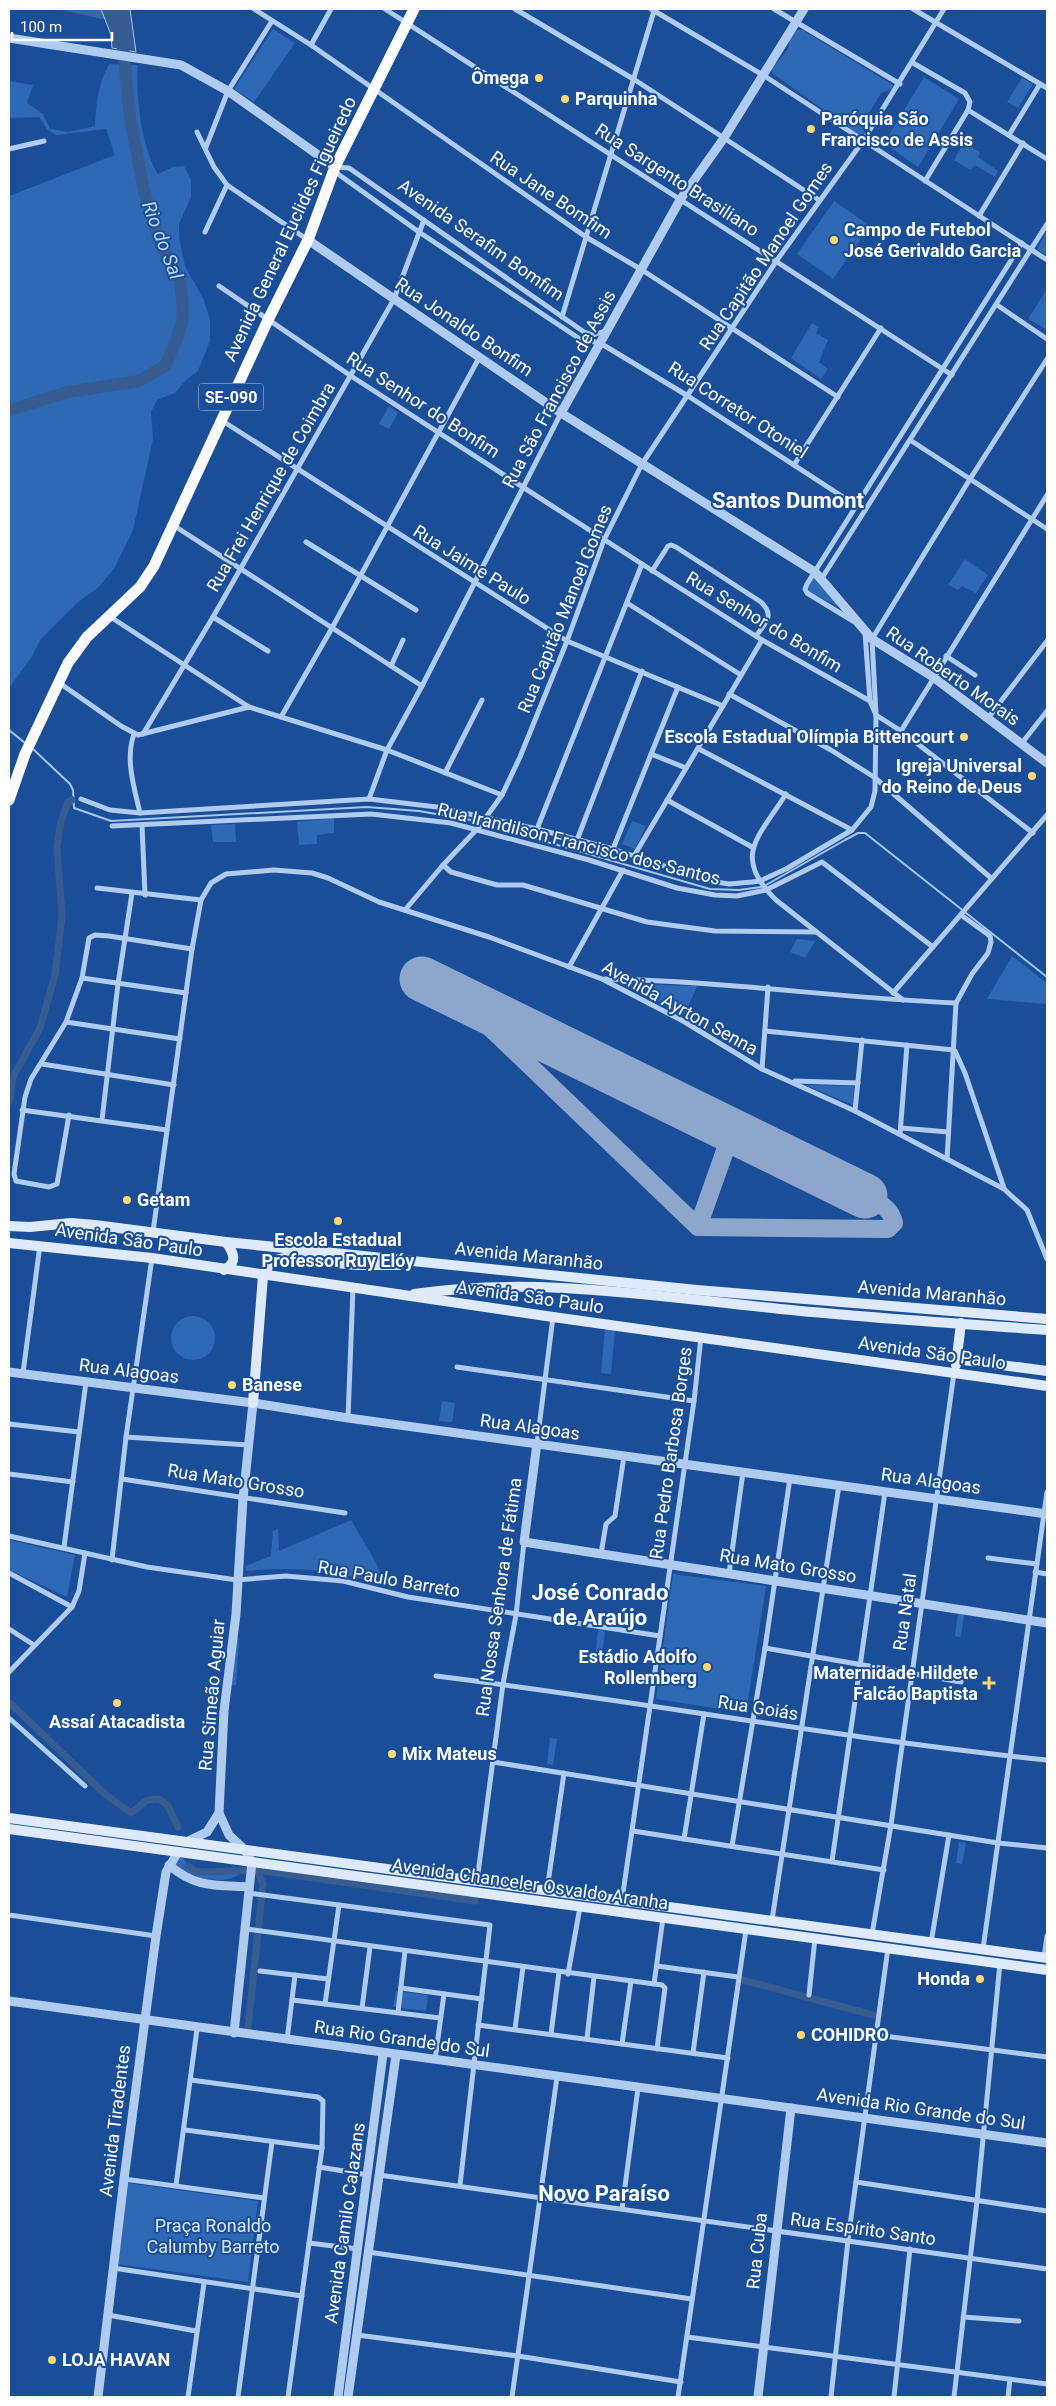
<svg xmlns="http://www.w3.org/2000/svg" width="1056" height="2406" font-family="Roboto,sans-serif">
<rect width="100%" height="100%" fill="#1b4e98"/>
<g fill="#2f68b5">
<path d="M57,9H101L107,20Z"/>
<path d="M273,29L295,43L254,102L234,89Z"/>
<path d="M796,30H802L893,85L892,89L881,93L866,118V129L863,134L859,135L772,73V69L789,48V40Z"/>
<path d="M109,64L138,65C135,94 142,150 158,174L173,167L184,166L191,180V197L179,224V238L185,266L204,300L210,320V341L198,371L187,379L175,393L157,400L151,412L153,439L133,530L115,567L99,587L77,603L41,639L31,658L9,688V196L115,155L106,129L56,135L47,129L39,117L9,118V81L33,85L27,103L43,114L50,129L68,132L95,126C96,104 98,84 109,64Z"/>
<path d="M924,77L959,99L918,167L884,143Z"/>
<path d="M1022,78L1033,84L1018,108L1007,102Z"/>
<path d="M964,142L980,152L978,157L998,171L995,177L975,165L970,170L954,160Z"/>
<path d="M834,201L870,226L833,279L797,254Z"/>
<path d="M1047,231V256L1037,249Z"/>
<path d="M1047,289V330L1028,319Z"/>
<path d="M812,323L819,327L816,333L828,340L819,362L828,369L821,379L791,358Z"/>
<path d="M389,406L398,413L389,429L379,424Z"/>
<path d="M965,559L988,575L976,593L962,586L958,590L948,585Z"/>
<path d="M815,573L841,608L810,592L808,588Z"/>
<path d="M334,818V833L317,835V844L299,845L297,822Z"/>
<path d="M632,821L646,826L635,849L622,844Z"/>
<path d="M235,824L236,842H213L211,825Z"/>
<path d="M797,939L815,941L805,958L790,952Z"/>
<path d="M1012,956L1047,983V1004L987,999Z"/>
<path d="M624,984L697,986L685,1014Z"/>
<path d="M805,1085L854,1086L853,1105Z"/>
<circle cx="193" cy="1338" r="22"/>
<path d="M605,1329L615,1330L611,1374L601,1373Z"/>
<path d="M442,1401L455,1403L452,1422L439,1421Z"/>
<path d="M351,1520L376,1563L385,1585C336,1570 298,1566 246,1571V1566L271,1556L273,1531L278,1529L279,1551Z"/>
<path d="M9,1540L75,1555L67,1597L9,1570Z"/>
<path d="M673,1574L766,1586L746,1713L656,1699Z"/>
<path d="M958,1613L964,1614L961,1637L955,1636Z"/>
<path d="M598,1630L605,1631L602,1657L595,1656Z"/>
<path d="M235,1633L239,1641L236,1685L229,1686Z"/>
<path d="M550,1738L557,1739L553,1765L547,1764Z"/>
<path d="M959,1842L966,1843L962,1864L956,1863Z"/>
<path d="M176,1857L183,1858L193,1873L212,1874L236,1871H240L239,1874C224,1886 197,1877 179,1873L170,1860Z"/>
<path d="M396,1991L428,1995L426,2011L393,2007Z"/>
<path d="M127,2183L258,2201L248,2282L117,2264Z"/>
</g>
<path fill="#375c92" stroke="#a3c6f2" d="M101,9H130L136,52L112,48L111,35Z"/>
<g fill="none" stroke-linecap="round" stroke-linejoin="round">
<g stroke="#a3c6f2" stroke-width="2">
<path d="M9,730L25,743"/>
<path d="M33,749L70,784L73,790L74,808L111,821L367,807L419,811L471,820L710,889L739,890L761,887"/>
<path d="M766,885L845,840L858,833H865L1047,977"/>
</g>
<g stroke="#375c92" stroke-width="7">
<path d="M9,1102L13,1077L40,1028L55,975L62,916L57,847L61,821L68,802L72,800"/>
<path d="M9,1702L105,1794L131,1813L147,1800L159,1799L168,1806L178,1827"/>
<path d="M188,1866L195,1871L205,1872L257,1870L475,1901"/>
<path d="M739,1979L873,2015"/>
<path d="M248,2028L263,1884L257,1870"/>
</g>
<path stroke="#375c92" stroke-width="12" d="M9,410L68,392L139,381L165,366L177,339L182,322L183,307L180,280L160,243L144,191L130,117L119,9"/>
<g stroke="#8da6cc" stroke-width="18">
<path d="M457,996L698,1227L888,1229L894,1223C891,1207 878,1203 865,1196"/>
<path d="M698,1227L732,1131"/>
</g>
<path stroke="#8da6cc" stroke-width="45" d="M422,979L865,1196"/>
<g stroke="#b0cbf0" stroke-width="5">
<path d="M254,9L311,45L586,237L642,270L838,397"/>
<path d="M385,9L952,375"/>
<path d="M515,9L635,80L819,200"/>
<path d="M651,9L763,75L1047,260"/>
<path d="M774,9L900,84"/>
<path d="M913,9L1047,88"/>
<path d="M311,45L331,9"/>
<path d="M913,63L965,93L970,102L968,110L925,181"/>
<path d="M968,110L1047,159"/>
<path d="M197,132L214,167L227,185L308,240"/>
<path d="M1009,135L1040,84"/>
<path d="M206,147L228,91L272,21"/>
<path d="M9,149L44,141"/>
<path d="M979,216L1023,143"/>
<path d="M205,232L227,185"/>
<path d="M219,286L351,376L642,564L762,640L870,701"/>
<path d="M997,305L1047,339"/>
<path d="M562,317L654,11"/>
<path d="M605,331L593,335L584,332L349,168L335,167L338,174L419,232L580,339L600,343L688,396L857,506"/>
<path d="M221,420L567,641L723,706"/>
<path d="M910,440L1047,529"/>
<path d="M794,465L881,328"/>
<path d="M173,525L422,686"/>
<path d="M306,542L416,610"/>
<path d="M652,571L668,546L671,545L676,547L761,602C775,616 766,622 756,636"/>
<path d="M822,578L1047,224"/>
<path d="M627,603L741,675"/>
<path d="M109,616L249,707L387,750L502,795"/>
<path d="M213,617L268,651"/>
<path d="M853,621L807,593L805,589L807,584L1022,243"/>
<path d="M865,633L870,701L876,715L901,731L1033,833"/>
<path d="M946,656L975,675"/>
<path d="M391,666L403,640"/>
<path d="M58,682L121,726L138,735L249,707"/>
<path d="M729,694L831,750L874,777L991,878"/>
<path d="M281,717L332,628L479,358"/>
<path d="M988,718L1047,641"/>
<path d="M901,731L1047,495"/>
<path d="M134,734C125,759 134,787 140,813"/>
<path d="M143,734L213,617L394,299L424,220"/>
<path d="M1022,743L1047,711"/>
<path d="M699,749L852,830"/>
<path d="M651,754L686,768"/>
<path d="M445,773L482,700"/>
<path d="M786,794C759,837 731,856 776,900L903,1000"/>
<path d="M81,799L110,810L140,813L369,799L437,807L537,829L613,849L710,881L729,884L752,882L760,881L786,869L852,830L871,807L875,791L876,715L872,639L970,479L1047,359"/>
<path d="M369,799L387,750L422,686L561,413"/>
<path d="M667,800L752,847"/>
<path d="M142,825L145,895"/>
<path d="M112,826L371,814L451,823L589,860L677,888L715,895L737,896L766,890L822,862L933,947"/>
<path d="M537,829L642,564"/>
<path d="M577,840L642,671"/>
<path d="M613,849L678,687"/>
<path d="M634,856L762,640"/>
<path d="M443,865L451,872L497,885H523L647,922L715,931L816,932"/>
<path d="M97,888L201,900"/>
<path d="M405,910L443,865L479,827L502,795L520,757L567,641L604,540L642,464L777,260L863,141L944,9"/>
<path d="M569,967L623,870"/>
<path d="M82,978L186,993"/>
<path d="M605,979C723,981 839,998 956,1003"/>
<path d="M893,993L1047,815"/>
<path d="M66,1022L180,1039"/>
<path d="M765,1031L954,1050"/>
<path d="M955,1051L965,1073L1004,1188"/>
<path d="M42,1064L174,1085"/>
<path d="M762,1069L768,987"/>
<path d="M795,1081L858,1083"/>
<path d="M22,1110L167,1130"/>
<path d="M855,1111L862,1040"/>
<path d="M69,1115L57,1184L49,1187L16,1181L14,1174L25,1097L31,1079L66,1022L82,978L89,938L95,935L109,936L192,949"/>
<path d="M102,1120L118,984L132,893"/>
<path d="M901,1128L948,1132"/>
<path d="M900,1134L907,1045"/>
<path d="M947,1159L956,1003L972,974L988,953L991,942L990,936L961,915"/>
<path d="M153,1232L192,949L201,900L211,883L226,874L274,870L312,873L328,878L379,902L489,937L602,979L683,1021L762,1069L855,1111L1004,1189L1027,1210L1047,1259"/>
<path d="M457,1367L694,1401"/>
<path d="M23,1373L40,1245"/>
<path d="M348,1418L353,1288"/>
<path d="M9,1424L79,1432"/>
<path d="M126,1437L248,1445"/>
<path d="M537,1443L553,1317"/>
<path d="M9,1474L73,1482"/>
<path d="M122,1479L345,1513"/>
<path d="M9,1536L147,1567L237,1580L286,1576L343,1581L408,1597L660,1636"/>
<path d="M64,1547L86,1382"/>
<path d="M601,1554L606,1524L615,1516L624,1456"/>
<path d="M988,1558L1037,1564"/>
<path d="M112,1560L126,1437L152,1258"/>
<path d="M1035,1572L1047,1574"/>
<path d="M9,1573L72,1607"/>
<path d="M729,1574L743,1472"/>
<path d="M9,1629L34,1645"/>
<path d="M765,1648L961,1682"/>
<path d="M9,1672L72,1607L79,1591L85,1553"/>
<path d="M436,1676C640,1701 843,1739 1047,1760"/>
<path d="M9,1718L85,1786"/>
<path d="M493,1762L998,1843L1047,1848"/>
<path d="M633,1831L884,1870"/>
<path d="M684,1839L704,1714"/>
<path d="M732,1846L765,1648L790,1478"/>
<path d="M832,1861L885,1492"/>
<path d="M477,1881L503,1684L516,1615L524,1542"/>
<path d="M547,1890L564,1773"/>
<path d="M248,1893L490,1925L460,2185"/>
<path d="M622,1900L694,1401L701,1337"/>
<path d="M9,1915L156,1936"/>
<path d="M772,1920L839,1485"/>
<path d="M246,1929L662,1985L665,1988L657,2049"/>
<path d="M872,1934L891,1825L954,1373"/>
<path d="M931,1943L949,1835"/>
<path d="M983,1949L1047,1492"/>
<path d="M1044,1958L1047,1936"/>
<path d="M657,1966L738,1977"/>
<path d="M260,1971L328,1979"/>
<path d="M568,1974L580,1907"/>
<path d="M654,1984L663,1918"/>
<path d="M401,1988L482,1999"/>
<path d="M809,1995L815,1938"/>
<path d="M292,2000L440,2018"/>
<path d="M325,2004L339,1905"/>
<path d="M362,2008L370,1947"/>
<path d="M398,2012L405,1951"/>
<path d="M478,2025L728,2058"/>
<path d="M515,2029L523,1967"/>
<path d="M551,2034L559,1972"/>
<path d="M876,2035L1047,2057"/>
<path d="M587,2038L594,1977"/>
<path d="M287,2040L295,1975"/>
<path d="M622,2044L631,1981"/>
<path d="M693,2053L704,1972"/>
<path d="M435,2060L444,1994"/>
<path d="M191,2080L318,2097L323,2101L322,2148L288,2397"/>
<path d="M185,2130L322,2148"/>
<path d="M319,2167L368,2175"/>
<path d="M379,2175L1047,2269"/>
<path d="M124,2179L264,2198"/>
<path d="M856,2182L1047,2211"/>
<path d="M176,2185L197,2029"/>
<path d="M622,2209L638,2088"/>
<path d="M309,2243L358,2249"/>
<path d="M368,2252L692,2299"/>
<path d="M113,2268L302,2296"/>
<path d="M108,2315L196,2331"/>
<path d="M963,2317L1019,2321"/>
<path d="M357,2335L518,2356L681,2382"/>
<path d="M687,2337L1047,2384"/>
<path d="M188,2397L204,2283"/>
<path d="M238,2397L272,2142"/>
<path d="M512,2397L557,2077"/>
<path d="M678,2397L746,1930"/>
<path d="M831,2397L848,2240L888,1948"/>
<path d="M894,2397L910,2249"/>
<path d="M954,2397L977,2201L1000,1963"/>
<path d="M1008,2397L1010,2379"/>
</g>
<g stroke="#b0cbf0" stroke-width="9">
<path d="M9,38L181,65L228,91L335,167"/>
<path d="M308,240L561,413L815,572L872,639L933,677L1047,763"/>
<path d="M561,413L680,200L724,138L804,9"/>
<path d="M9,1372L253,1403L348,1418L1047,1514"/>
<path d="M537,1443L524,1542L1047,1623"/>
<path d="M219,1813L229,1835L244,1849L252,1862L234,2033"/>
<path d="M186,1842L207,1832L219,1813L224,1711L236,1614L243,1499L253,1403"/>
<path d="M169,1865C195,1888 216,1885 249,1887"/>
<path d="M9,2001L1047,2143"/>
<path d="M98,2397L124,2179L156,1936L166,1872L178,1852"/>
<path d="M338,2397L383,2054"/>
<path d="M348,2397L396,2055"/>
<path d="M758,2397L791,2108"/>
</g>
<g stroke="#deeafb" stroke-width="10">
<path d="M9,1226L30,1227L71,1223L95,1225L226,1242L697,1290L1047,1319"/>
<path d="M9,1243L152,1258L553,1317L1047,1386"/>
<path d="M224,1270C238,1262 234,1253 226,1242"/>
<path d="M414,1294C534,1276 653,1296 772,1308C863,1318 956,1323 1047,1330"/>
<path d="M956,1359L1047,1371"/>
<path d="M956,1365L961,1323"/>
<path d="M253,1403L263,1276L271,1261L284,1258L357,1265H399"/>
<path d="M9,1818L1047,1958"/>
<path d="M9,1829L1047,1970"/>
</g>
<path stroke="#f9fbff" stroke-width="11" d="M9,800L25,754L68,663L87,637L140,587L154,566L268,320L308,240L335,167L414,9"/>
</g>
<g fill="#ffd96f" stroke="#1b4e98" stroke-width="2">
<circle cx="539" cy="78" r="5"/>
<circle cx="565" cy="99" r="5"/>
<circle cx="811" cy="129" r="5"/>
<circle cx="834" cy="240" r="5"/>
<circle cx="964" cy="737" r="5"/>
<circle cx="1032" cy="776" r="5"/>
<circle cx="127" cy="1200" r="5"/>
<circle cx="338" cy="1221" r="5"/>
<circle cx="232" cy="1385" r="5"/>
<circle cx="707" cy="1667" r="5"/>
<path d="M986.5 1675.5h5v5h5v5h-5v5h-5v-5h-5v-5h5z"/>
<circle cx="117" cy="1703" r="5"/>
<circle cx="392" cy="1754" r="5"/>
<circle cx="980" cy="1979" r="5"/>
<circle cx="801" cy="2035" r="5"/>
<circle cx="52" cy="2360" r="5"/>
</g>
<g text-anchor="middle" stroke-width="4" stroke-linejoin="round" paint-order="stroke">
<rect fill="#1b4e98" stroke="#bbcae0" stroke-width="1" x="198.5" y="383.5" width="65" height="27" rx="4"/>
<g font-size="16" font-weight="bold" fill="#fff">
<text x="231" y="403">SE-090</text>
</g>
<g font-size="18" font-weight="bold" fill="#fff" stroke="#1b4e98" text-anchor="start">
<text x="529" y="84" text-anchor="end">Ômega</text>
<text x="575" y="105">Parquinha</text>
<text x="821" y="125">Paróquia São<tspan x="821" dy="21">Francisco de Assis</tspan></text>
<text x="844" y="236">Campo de Futebol<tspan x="844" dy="21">José Gerivaldo Garcia</tspan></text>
<text x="954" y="743" text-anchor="end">Escola Estadual Olímpia Bittencourt</text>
<text x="1022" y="772" text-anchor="end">Igreja Universal<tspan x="1022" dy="21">do Reino de Deus</tspan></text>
<text x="137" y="1206">Getam</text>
<text x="338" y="1246" text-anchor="middle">Escola Estadual<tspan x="338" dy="21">Professor Ruy Elóy</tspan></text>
<text x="242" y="1391">Banese</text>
<text x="697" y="1663" text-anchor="end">Estádio Adolfo<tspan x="697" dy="21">Rollemberg</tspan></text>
<text x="978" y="1679" text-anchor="end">Maternidade Hildete<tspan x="978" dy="21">Falcão Baptista</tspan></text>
<text x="117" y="1728" text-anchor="middle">Assaí Atacadista</text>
<text x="402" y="1760">Mix Mateus</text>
<text x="970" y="1985" text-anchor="end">Honda</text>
<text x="811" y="2041">COHIDRO</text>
<text x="62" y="2366">LOJA HAVAN</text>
</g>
<g font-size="18" fill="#fff" stroke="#1b4e98">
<text transform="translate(677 180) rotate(33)" y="6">Rua Sargento Brasiliano</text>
<text transform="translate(551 195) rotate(34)" y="6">Rua Jane Bomfim</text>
<text transform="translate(290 229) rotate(-65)" y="6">Avenida General Euclides Figueiredo</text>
<text transform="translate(481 240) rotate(35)" y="6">Avenida Serafim Bomfim</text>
<text transform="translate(766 256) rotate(-56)" y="6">Rua Capitão Manoel Gomes</text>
<text transform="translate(464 327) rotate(34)" y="6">Rua Jonaldo Bonfim</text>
<text transform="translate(559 389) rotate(-62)" y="6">Rua São Francisco de Assis</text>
<text transform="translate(423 405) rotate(33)" y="6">Rua Senhor do Bonfim</text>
<text transform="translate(738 410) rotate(33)" y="6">Rua Corretor Otoniel</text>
<text transform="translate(271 487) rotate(-60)" y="6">Rua Frei Henrique de Coimbra</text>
<text transform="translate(472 565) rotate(32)" y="6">Rua Jaime Paulo</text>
<text transform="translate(565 609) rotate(-68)" y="6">Rua Capitão Manoel Gomes</text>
<text transform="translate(764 622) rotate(31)" y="6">Rua Senhor do Bonfim</text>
<text transform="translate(953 676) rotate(35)" y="6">Rua Roberto Morais</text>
<text transform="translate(579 844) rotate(14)" y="6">Rua Irandilson Francisco dos Santos</text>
<text transform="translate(680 1008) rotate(29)" y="6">Avenida Ayrton Senna</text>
<text transform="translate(129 1240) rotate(8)" y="6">Avenida São Paulo</text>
<text transform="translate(529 1256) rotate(6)" y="6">Avenida Maranhão</text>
<text transform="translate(932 1293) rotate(5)" y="6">Avenida Maranhão</text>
<text transform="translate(530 1297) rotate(8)" y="6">Avenida São Paulo</text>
<text transform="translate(932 1353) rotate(8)" y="6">Avenida São Paulo</text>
<text transform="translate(129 1371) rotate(7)" y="6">Rua Alagoas</text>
<text transform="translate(530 1427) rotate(8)" y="6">Rua Alagoas</text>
<text transform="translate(671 1453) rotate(-82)" y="6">Rua Pedro Barbosa Borges</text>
<text transform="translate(236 1481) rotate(9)" y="6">Rua Mato Grosso</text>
<text transform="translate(931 1481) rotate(8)" y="6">Rua Alagoas</text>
<text transform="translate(788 1566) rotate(9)" y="6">Rua Mato Grosso</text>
<text transform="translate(389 1579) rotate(10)" y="6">Rua Paulo Barreto</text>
<text transform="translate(499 1597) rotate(-82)" y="6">Rua Nossa Senhora de Fátima</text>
<text transform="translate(905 1612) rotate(-82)" y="6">Rua Natal</text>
<text transform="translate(212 1695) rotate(-85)" y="6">Rua Simeão Aguiar</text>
<text transform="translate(758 1708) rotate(9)" y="6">Rua Goiás</text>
<text transform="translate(530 1884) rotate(8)" y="6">Avenida Chanceler Osvaldo Aranha</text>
<text transform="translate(402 2039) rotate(8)" y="6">Rua Rio Grande do Sul</text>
<text transform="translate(921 2109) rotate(8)" y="6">Avenida Rio Grande do Sul</text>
<text transform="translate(115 2121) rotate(-83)" y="6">Avenida Tiradentes</text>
<text transform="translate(345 2223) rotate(-82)" y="6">Avenida Camilo Calazans</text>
<text transform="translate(863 2229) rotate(8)" y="6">Rua Espírito Santo</text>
<text transform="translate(757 2251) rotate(-84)" y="6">Rua Cuba</text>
</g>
<g font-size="18" fill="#d7e6fb" stroke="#1b4e98">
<text x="213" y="2232">Praça Ronaldo<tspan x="213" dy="21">Calumby Barreto</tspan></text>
</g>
<g font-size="19" font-style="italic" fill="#bcd5f7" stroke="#1b4e98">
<text transform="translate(163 240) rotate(69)" y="7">Rio do Sal</text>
</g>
<g font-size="22" font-weight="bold" fill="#fff" stroke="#1b4e98">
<text x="788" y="508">Santos Dumont</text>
<text x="600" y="1600">José Conrado<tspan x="600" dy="25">de Araújo</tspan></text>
<text x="604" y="2201">Novo Paraíso</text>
</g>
</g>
<rect width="1056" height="2406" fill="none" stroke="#ffffff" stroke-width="20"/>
<path d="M12 32v8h100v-8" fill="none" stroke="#ffffff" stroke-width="2.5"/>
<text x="20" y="32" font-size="15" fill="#ffffff" stroke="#1b4e98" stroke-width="4" paint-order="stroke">100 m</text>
</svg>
